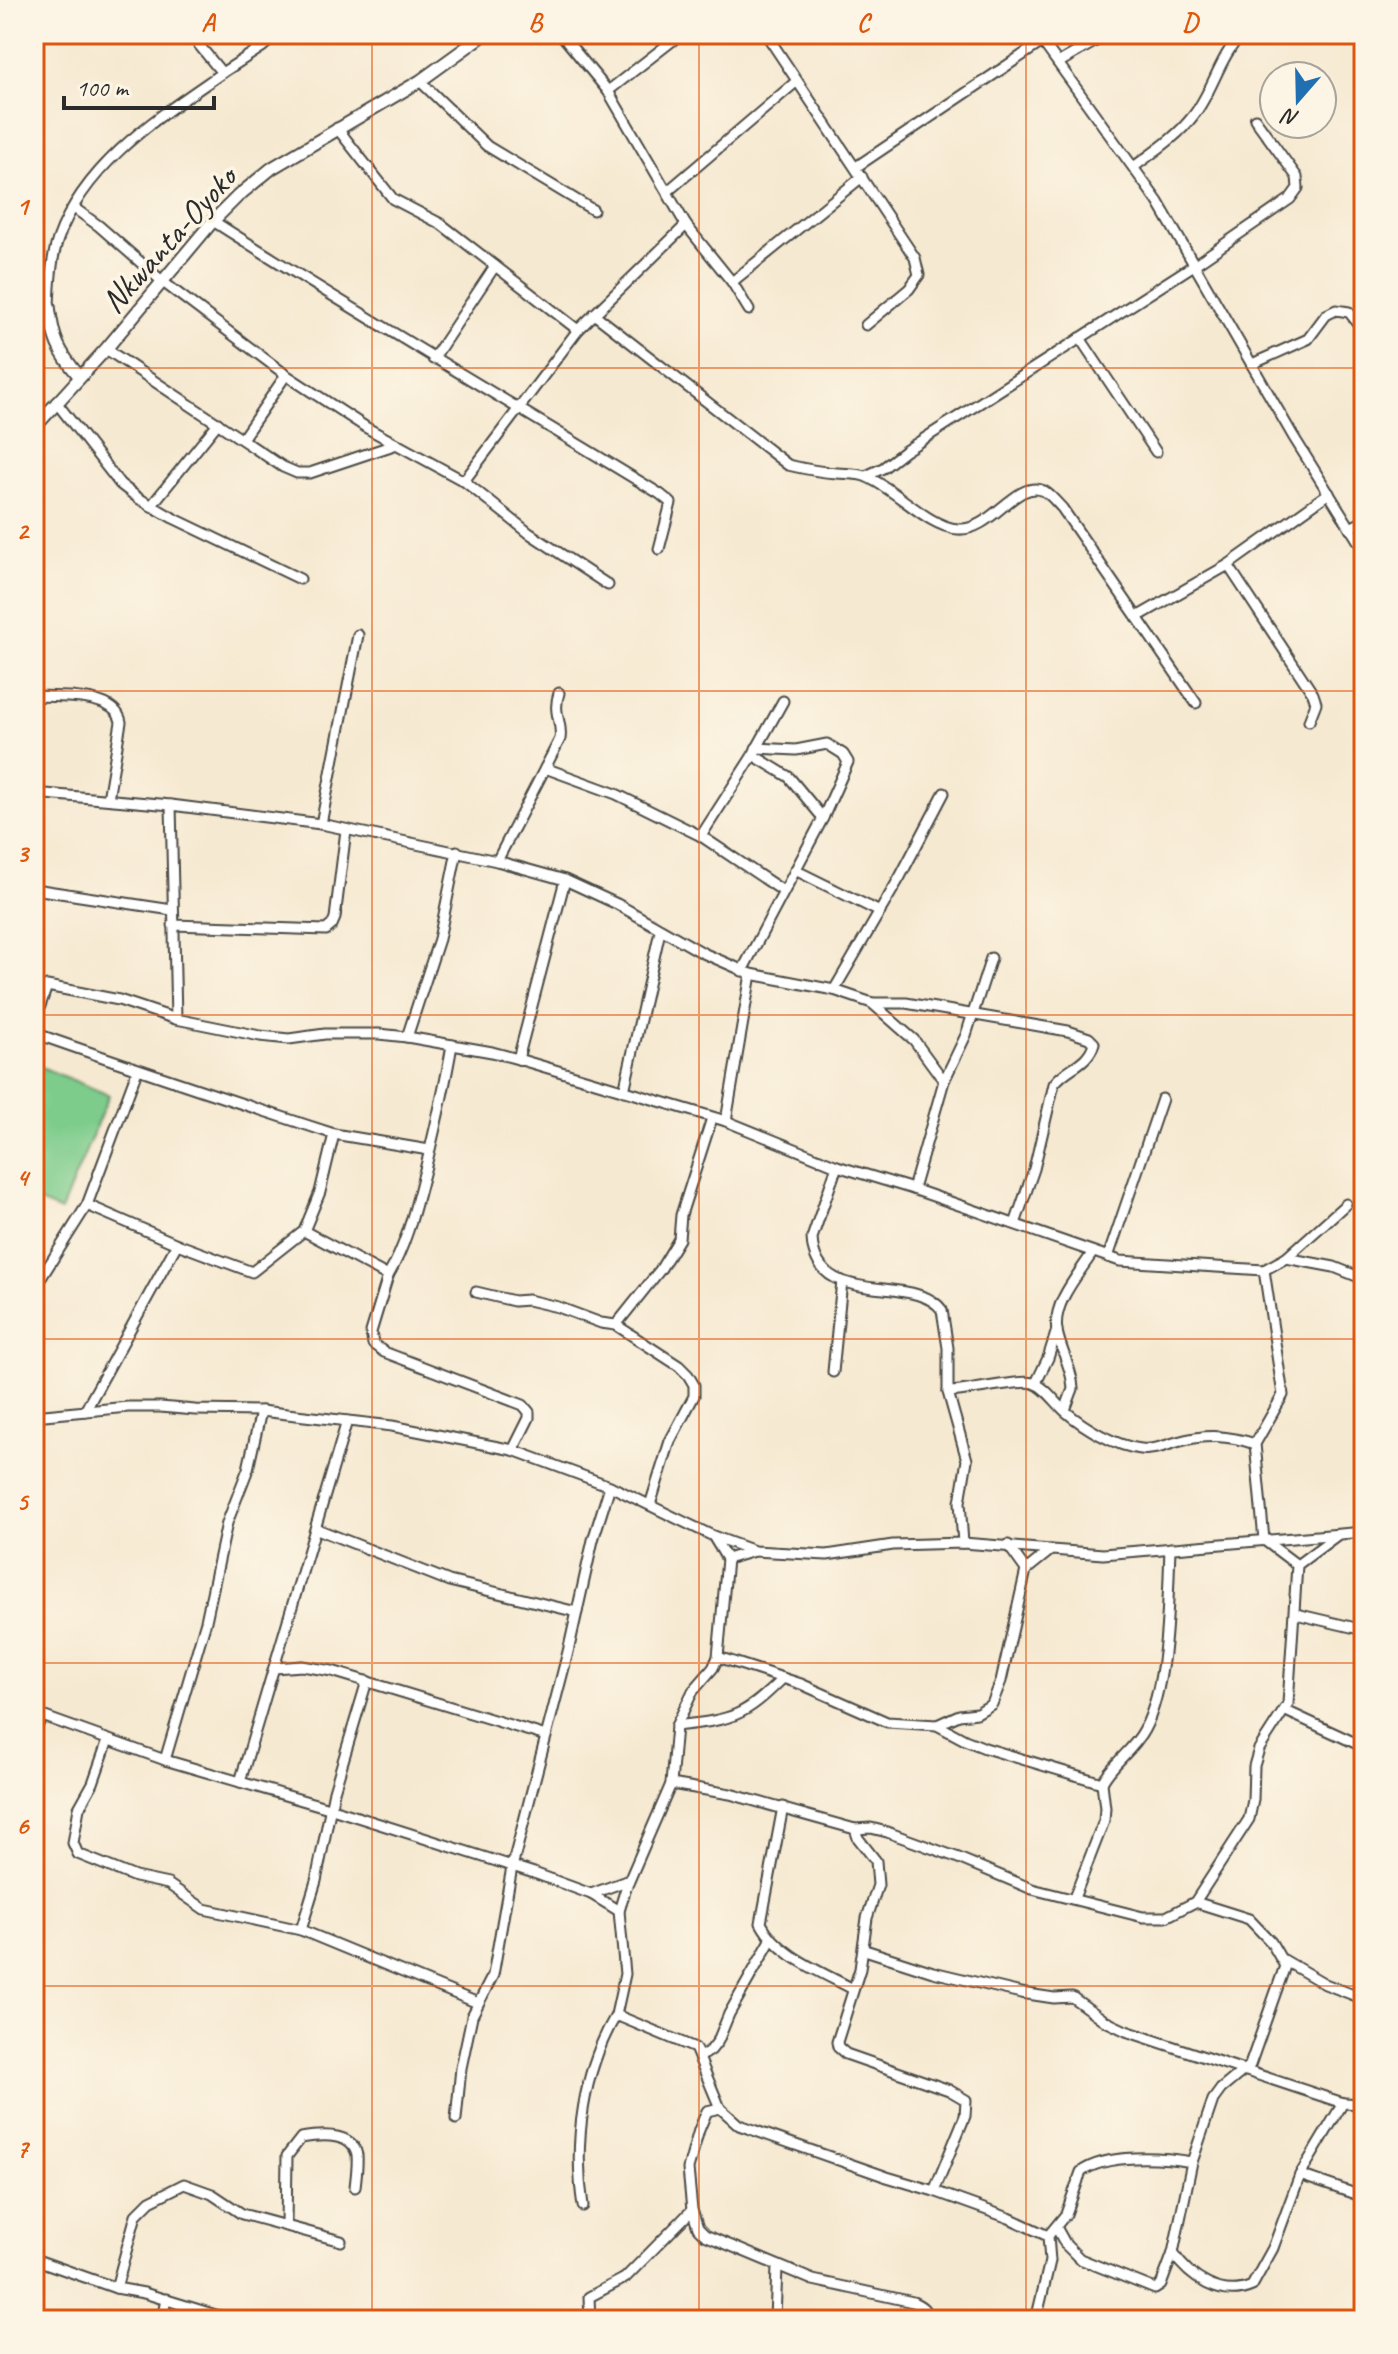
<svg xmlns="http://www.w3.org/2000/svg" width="1398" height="2354" font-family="Caveat,sans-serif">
<rect width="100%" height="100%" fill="#fcf5e5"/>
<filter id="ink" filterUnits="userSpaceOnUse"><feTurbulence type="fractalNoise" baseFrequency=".0125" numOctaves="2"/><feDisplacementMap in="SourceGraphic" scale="16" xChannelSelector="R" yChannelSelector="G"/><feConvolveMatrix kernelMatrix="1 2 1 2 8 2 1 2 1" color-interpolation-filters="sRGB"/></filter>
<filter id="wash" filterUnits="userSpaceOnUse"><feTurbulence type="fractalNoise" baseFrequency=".006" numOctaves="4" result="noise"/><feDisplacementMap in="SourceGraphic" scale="32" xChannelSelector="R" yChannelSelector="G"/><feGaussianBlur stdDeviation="1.8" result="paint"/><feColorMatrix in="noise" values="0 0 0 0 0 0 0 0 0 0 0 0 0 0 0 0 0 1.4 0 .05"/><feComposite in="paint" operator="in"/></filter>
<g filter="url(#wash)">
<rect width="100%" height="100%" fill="#f6e9d1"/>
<path fill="#7dcc8b" stroke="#547c5b" stroke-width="2" d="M34,1064L109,1095L61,1211L34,1200Z"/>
</g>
<g filter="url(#ink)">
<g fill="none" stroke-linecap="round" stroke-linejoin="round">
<defs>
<g id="minor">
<path d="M561,34L608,91L686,225L732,282L749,310"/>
<path d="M766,34L915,258L919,275L909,289L866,325"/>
<path d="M1037,34L1158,202L1293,436L1364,550"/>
<path d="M1341,34L1352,37L1357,34"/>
<path d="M1058,63L1108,34"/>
<path d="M222,73L262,47L277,34"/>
<path d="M420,81L487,146L593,210"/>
<path d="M608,91L681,34"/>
<path d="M337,128L393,199L441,224L578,330"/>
<path d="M1135,166C1155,151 1177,137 1193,116C1213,91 1219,57 1242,34"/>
<path d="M856,167L1042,42"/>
<path d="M668,191L797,81"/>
<path d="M74,208L99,226L163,282L286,375L367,428L464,481L529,533L608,585"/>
<path d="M213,221C360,315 511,403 660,494L671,503L659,549"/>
<path d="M732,282L862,177"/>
<path d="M49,306C50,284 51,260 58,239C85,163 160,116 222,73L190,34"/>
<path d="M594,314L788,465C805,469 820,472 837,473C846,474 859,473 867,477C896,489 928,527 958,529C992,532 1016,478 1044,491C1050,494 1057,503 1062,508L1196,703"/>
<path d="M1080,338L1156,452"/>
<path d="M106,349L283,467L297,473H310L397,444"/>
<path d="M433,359L495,266"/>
<path d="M1252,364L1308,339L1326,315L1336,310L1349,312L1364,331"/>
<path d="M56,402L120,484L138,498L173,518L300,579"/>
<path d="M242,439L286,375"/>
<path d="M866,476L883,468L905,451L1194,265L1290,199L1298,188L1297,177L1255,119"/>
<path d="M464,481L578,330L686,225"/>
<path d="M151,506L218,423"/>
<path d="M1350,528L1364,521"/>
<path d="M1228,565L1313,694L1316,703L1309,721"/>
<path d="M1137,617L1228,565L1329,493"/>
<path d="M34,696C58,697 116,693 121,722L108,799"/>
<path d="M753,755L789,777L823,818"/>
<path d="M545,768L616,794L701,836"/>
<path d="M34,793L171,805L321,824L497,861L565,880L617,904L703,953L751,974L726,1121L837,1166L913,1189L1120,1261L1264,1270L1286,1258L1346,1204"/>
<path d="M171,805L176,1019L260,1036L289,1039L325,1034H379L407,1037"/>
<path d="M321,824L358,635"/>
<path d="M457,851L439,939L407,1037L492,1052L518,1059L565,880"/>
<path d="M497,861L560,739C563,722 552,714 559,693"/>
<path d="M795,870L880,912"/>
<path d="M34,889L172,910"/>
<path d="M783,891L701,836L753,755L783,701"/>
<path d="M173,925L326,930L332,925L335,918L346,830"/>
<path d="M742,971L823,818L848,762L843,754L827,744L796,750L756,748"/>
<path d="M751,974L834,990L872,1003L914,1040L944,1081"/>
<path d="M834,990L900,877L944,793"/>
<path d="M872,1003H906L1068,1031L1089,1038L1094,1043C1088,1065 1066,1067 1054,1084L1034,1169L1015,1224"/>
<path d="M34,1023L47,986L119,1000L176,1019"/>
<path d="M34,1033C133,1068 233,1101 334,1134L320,1192L304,1231L388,1276L371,1332L373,1344L384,1352L523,1405L529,1412V1418L513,1450"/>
<path d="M518,1059L726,1121"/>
<path d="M137,1071L87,1205L177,1244L252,1272L304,1231"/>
<path d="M624,1091L660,931"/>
<path d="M334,1134L429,1150"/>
<path d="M837,1166L812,1238C815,1311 915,1272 942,1310L948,1348V1392L967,1460L960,1502L963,1543"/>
<path d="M913,1189L944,1081L966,1035L991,958"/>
<path d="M1108,1257L1162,1099"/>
<path d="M1286,1258L1334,1267L1364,1279"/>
<path d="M388,1276C408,1242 416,1203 426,1166C436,1125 445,1086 452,1045"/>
<path d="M34,1289L87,1205"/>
<path d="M476,1292L514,1301L528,1300L558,1307L601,1323L616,1325L679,1366L688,1375L694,1385V1396L670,1441L650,1505"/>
<path d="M616,1325L660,1270L679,1239L681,1215L712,1118"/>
<path d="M833,1372L842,1281"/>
<path d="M1036,1383L1048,1358L1057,1330"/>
<path d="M948,1392C967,1392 1020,1379 1033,1383C1046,1387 1055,1402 1065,1411C1085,1428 1115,1446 1141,1449C1153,1451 1166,1445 1177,1442C1205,1434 1228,1435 1255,1444"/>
<path d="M1065,1410L1073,1389L1072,1380C1069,1363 1060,1348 1057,1331C1052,1303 1079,1274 1093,1252"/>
<path d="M85,1411L177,1244"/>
<path d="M34,1416L128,1407H160L195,1410L261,1411L392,1426L513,1450L610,1486L593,1540L568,1652L512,1867L493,1975L472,2016L461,2068L456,2119"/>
<path d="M610,1486L713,1536L754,1551L827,1555L893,1545L963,1543L1103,1554L1364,1532"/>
<path d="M317,1529L449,1581L577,1612"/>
<path d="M713,1536L727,1559"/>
<path d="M1008,1545L1026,1570"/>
<path d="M1297,1565L1336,1536"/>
<path d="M1296,1614L1364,1630"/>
<path d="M718,1657L801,1684L887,1722L937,1725L965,1740L985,1748L1102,1783"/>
<path d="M274,1668L302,1666L332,1671L546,1736"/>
<path d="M1286,1711L1364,1747"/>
<path d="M34,1713L165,1760L329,1808L534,1873L591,1894L619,1911"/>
<path d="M937,1725L959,1715L977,1713L992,1704L1001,1681L1026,1570L1051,1550"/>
<path d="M676,1726C732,1719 742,1719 783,1678"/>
<path d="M34,1731L43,1716"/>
<path d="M108,1740L93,1783L79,1808L73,1843L78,1854L135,1877L168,1884L204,1909L301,1930L316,1881L334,1791L367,1681"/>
<path d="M165,1760L206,1621L227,1523L248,1469L261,1411"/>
<path d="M240,1782L347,1421"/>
<path d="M671,1784L676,1726L693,1691L713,1668L718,1657L727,1559L754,1551"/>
<path d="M783,1807L761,1923C778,1956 822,1972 853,1989"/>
<path d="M855,1829L871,1828L887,1832L956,1857L1032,1889L1143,1917H1166L1195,1902L1249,1819L1253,1800L1254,1766L1259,1749L1288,1704L1297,1565L1264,1540L1256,1454L1255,1444L1283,1395L1264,1270"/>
<path d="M591,1894L629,1880"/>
<path d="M1074,1898L1104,1821L1105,1808L1102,1783C1111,1764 1133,1751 1144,1730C1168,1686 1168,1599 1170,1548"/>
<path d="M301,1930L478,2003"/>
<path d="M865,1950L933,1972L1021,1993L1054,1998L1072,1997L1105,2021L1126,2031L1343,2103"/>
<path d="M1284,1960L1325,1984L1364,1999"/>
<path d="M700,2057L711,2050L718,2041L729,2014L771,1940"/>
<path d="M720,2108L707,2111L699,2130L688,2169L692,2210L698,2228L705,2235L813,2280L913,2302C922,2306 928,2310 926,2320"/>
<path d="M1300,2175L1364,2197"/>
<path d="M934,2191L965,2116L966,2100L949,2090L846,2054L838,2047L837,2042L860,1969L867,1918L878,1885L876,1861L858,1838L855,1829L730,1794L671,1784L626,1888L619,1911L625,1974L616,2015L695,2048L720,2108L739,2125L887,2177L934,2191L1009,2218L1048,2236"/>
<path d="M583,2206C573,2142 583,2071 616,2015"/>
<path d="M286,2226L287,2156L301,2138C318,2135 352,2131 357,2155C358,2165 356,2177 355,2187"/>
<path d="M1056,2227L1066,2245L1080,2259L1155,2289L1161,2285L1173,2253L1192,2162L1213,2100L1221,2089L1250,2065L1285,1966L1271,1942L1249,1919L1195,1902"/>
<path d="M1173,2253C1189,2277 1221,2300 1252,2286L1273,2248L1300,2175L1343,2103L1364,2104"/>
<path d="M34,2259L116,2288L136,2215L150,2201L184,2184L212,2194L242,2214L341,2241"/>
<path d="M116,2288L144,2293L232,2320"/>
<path d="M162,2320L166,2299"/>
<path d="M590,2320L589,2297L625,2278L692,2210"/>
<path d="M775,2320L777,2267"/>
<path d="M1036,2320L1050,2261L1048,2236L1066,2214L1081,2172C1106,2153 1163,2157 1192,2162"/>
</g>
<g id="tertiary">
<path d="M34,307L49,306C53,339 58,351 79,376"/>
<path d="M34,428L106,349L213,221L238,196L272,168L420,81L485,34"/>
</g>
</defs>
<use href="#minor" stroke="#494844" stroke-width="13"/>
<use href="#tertiary" stroke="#494844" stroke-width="15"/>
<use href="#minor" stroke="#fff" stroke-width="9"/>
<use href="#tertiary" stroke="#fff" stroke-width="11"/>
</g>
</g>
<path fill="none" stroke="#df570e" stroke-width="2" stroke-opacity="0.55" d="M372,34V2320M699,34V2320M1026,34V2320M34,368H1364M34,691H1364M34,1015H1364M34,1339H1364M34,1663H1364M34,1986H1364"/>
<g text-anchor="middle" stroke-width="7" stroke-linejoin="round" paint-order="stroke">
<g font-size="34" fill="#2b2b2b" stroke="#fcf5e5">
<text transform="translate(168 239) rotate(-48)" y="12">Nkwanta-Oyoko</text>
</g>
</g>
<rect width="1398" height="2354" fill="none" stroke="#fcf5e5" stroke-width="88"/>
<g transform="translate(1298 100) rotate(200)"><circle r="38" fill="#fcf5e5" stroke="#a8a49b" stroke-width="2"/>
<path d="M0-6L14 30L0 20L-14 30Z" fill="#1f6fb2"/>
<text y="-12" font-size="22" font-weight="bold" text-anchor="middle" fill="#2b2b2b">N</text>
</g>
<path d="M64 96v12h150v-12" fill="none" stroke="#2b2b2b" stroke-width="4"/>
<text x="76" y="96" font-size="24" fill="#2b2b2b" stroke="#fcf5e5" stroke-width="6" paint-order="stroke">100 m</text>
<rect x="44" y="44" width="1310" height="2266" fill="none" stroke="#df570e" stroke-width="3"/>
<g font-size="26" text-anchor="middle" font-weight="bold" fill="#df570e">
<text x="208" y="31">A</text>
<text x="535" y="31">B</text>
<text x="863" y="31">C</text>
<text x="1190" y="31">D</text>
<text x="22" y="215">1</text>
<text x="22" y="539">2</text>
<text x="22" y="862">3</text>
<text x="22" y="1186">4</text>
<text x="22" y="1510">5</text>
<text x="22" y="1834">6</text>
<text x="22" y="2157">7</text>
</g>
</svg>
